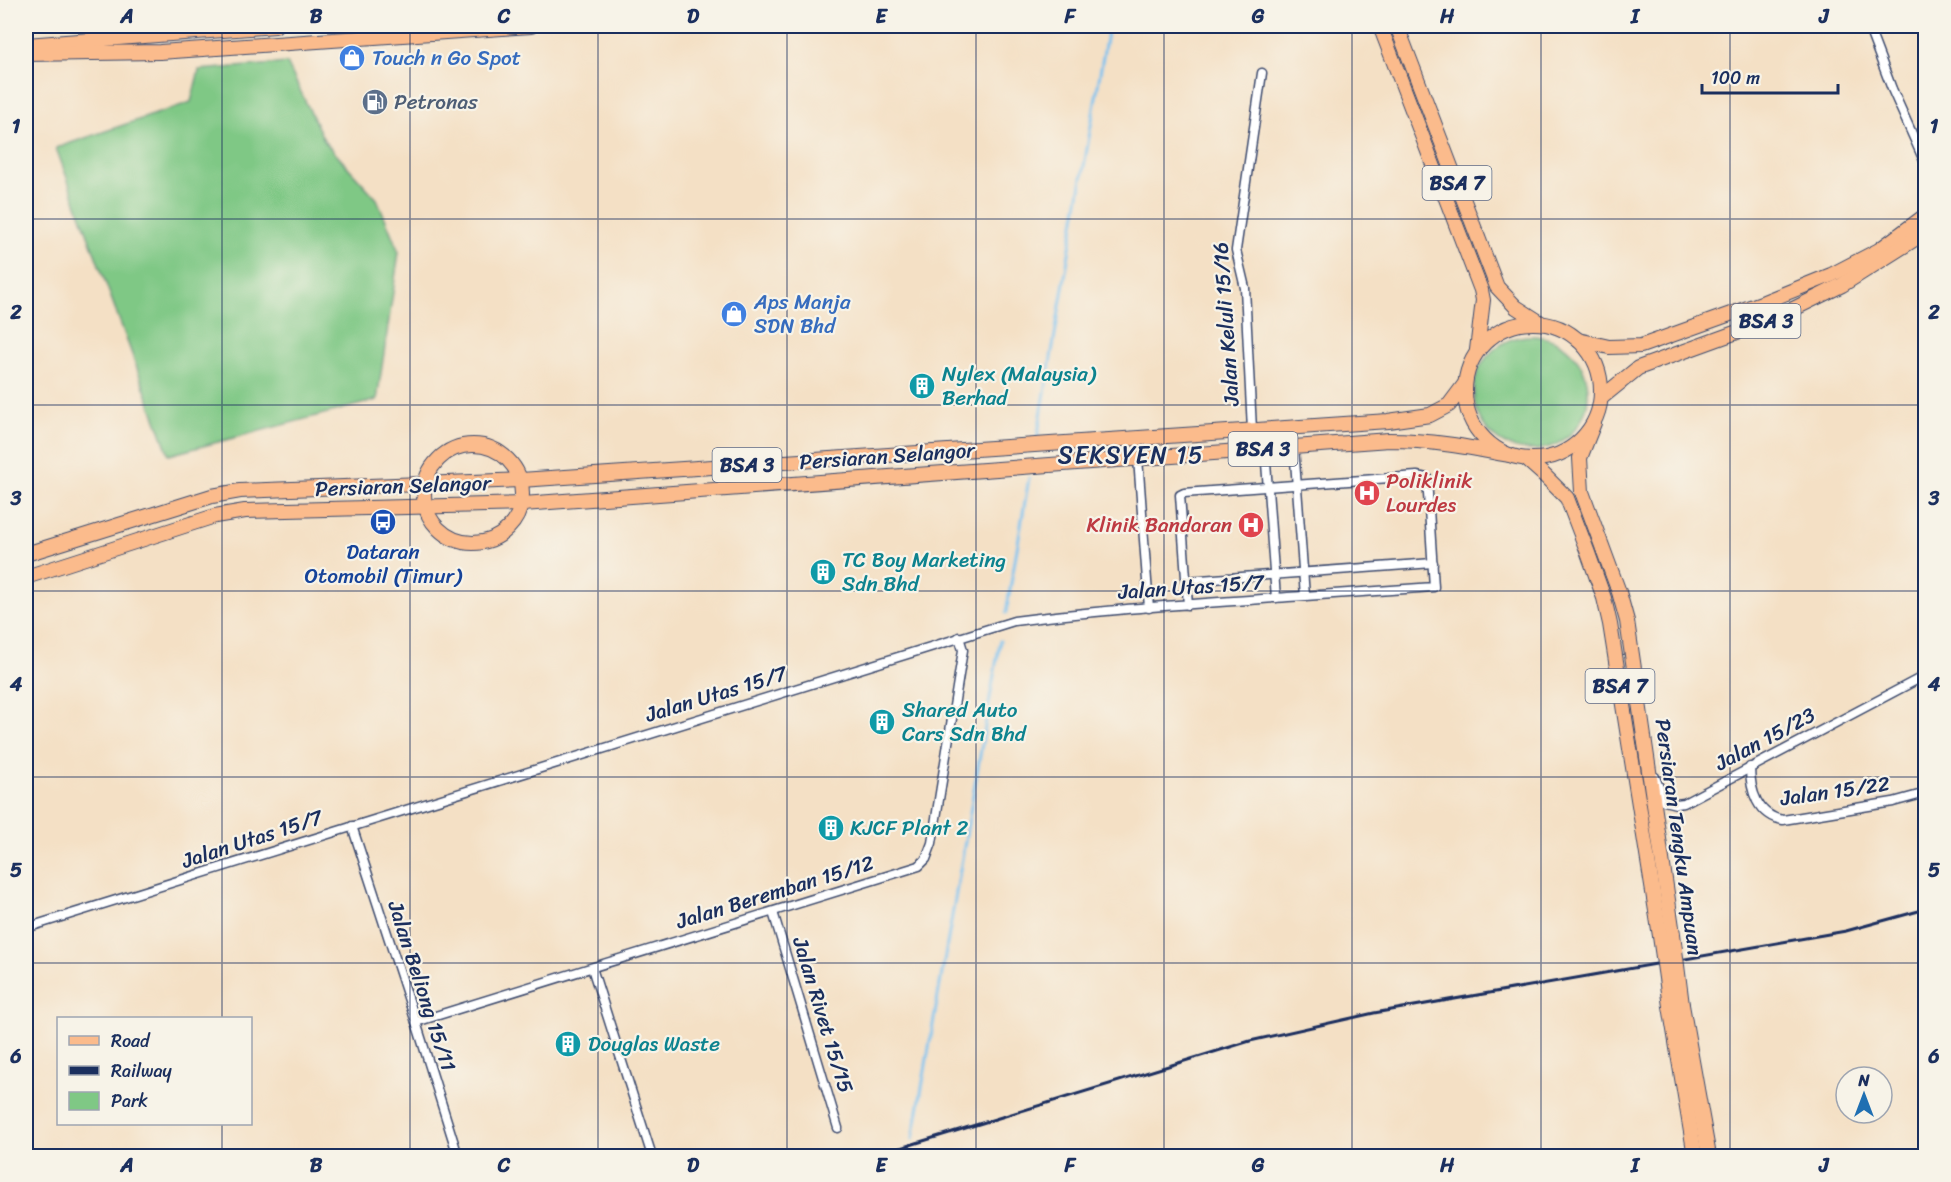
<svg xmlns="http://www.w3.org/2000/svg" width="1951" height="1182" font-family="Sriracha,sans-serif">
<rect width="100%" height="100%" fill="#f7f3e8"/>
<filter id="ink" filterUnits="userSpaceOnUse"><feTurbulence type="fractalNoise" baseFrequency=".0167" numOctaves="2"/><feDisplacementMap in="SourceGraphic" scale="12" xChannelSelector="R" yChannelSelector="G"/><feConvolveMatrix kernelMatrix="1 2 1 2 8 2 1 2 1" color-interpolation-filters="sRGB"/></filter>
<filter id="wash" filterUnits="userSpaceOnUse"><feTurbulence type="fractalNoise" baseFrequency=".008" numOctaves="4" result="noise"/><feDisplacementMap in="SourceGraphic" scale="24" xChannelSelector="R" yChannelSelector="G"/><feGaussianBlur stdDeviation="1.35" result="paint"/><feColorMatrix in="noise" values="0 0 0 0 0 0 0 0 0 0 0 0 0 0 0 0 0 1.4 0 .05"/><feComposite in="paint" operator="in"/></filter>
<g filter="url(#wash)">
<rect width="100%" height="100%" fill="#f4e0c5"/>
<g fill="#7fc885" stroke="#4d7c72" stroke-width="1.5">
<path d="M287,63L325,142L377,199L399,252L377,400L169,455L56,148L191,102L199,70Z"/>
<circle cx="1531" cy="393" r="57"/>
</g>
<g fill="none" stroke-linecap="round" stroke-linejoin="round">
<g stroke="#77c1f0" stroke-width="3">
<path d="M1037,439L1108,27"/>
<path d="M1006,613L1029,478"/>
<path d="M913,1139L1000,641"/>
</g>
</g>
</g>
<g filter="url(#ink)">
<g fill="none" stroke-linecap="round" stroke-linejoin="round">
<defs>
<g id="minor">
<path d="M1868,26L1892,89L1926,165"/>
<path d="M1252,430L1245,288L1236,250L1262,73"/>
<path d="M1294,447L1305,596"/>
<path d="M1265,449L1276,598"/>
<path d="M1138,458L1149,608"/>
<path d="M1186,581L1433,563"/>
<path d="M1750,767C1750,790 1757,816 1783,820L1893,802L1926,793"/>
<path d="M1655,777L1664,801L1676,804L1684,803L1926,675"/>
<path d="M352,826L416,1022L458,1156"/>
<path d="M773,912L838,1128"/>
<path d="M26,928L1014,621C1105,609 1197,604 1288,597L1305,596L1434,587L1427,478L1417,476L1184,493L1180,495L1188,605"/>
<path d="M592,968L652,1156"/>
<path d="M416,1022L919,866L926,859L932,843L963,650L959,637"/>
</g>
<g id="primary">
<path d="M1380,26L1481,290L1483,300L1477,350"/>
<path d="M1397,26L1497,287L1516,307L1541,323"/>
<circle cx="1533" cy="391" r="68"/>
<path d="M1578,340L1609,347L1641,346L1764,302L1831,275L1879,250L1926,215"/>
<path d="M1601,398L1638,368L1773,319L1842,285L1926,232"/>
<path d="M1594,423L1580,458L1582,492L1619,592L1627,621L1673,934"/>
<circle cx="473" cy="494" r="49"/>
<path d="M1526,459L1544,475L1567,498L1588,553L1604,598L1610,624L1660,936"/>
<path d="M26,554L212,496L240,491L521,480L1388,421L1430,415L1449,405L1464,385"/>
<path d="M26,577L215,516L245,511L523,504L1389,440C1430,440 1468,447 1509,455"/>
<path d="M1682,1005L1709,1156"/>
<path d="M1670,1006L1695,1156"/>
</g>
<g id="trunk">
<path d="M26,45L275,26"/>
<path d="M26,54L160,52L531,26"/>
</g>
</defs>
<use href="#minor" stroke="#3c4a6d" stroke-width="11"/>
<use href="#primary" stroke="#3c4a6d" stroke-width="16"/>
<use href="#trunk" stroke="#3c4a6d" stroke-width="16"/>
<use href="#minor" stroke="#fff" stroke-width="8"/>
<use href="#primary" stroke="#fbbb8c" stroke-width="14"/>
<use href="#trunk" stroke="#fbbb8c" stroke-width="14"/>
<path stroke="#1b2f5e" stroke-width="3" d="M874,1156L1250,1041L1374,1013L1846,931L1926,909"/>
<defs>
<g id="primary-bridge">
<path d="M1673,934L1682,1005"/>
<path d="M1660,936L1670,1006"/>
</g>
</defs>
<use href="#primary-bridge" stroke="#3c4a6d" stroke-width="16" stroke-linecap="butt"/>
<use href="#primary-bridge" stroke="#fbbb8c" stroke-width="14"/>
</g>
</g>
<path fill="none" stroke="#1b2f5e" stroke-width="1.5" stroke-opacity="0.55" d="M222,26V1018M410,26V1156M598,26V1156M787,26V1156M976,26V1156M1164,26V1156M1352,26V1156M1541,26V1156M1730,26V1156M26,219H1926M26,405H1926M26,591H1926M26,777H1926M26,963H1926M222,1124V1156"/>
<defs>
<symbol id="shop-disc" viewBox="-11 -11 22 22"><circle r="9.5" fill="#3f7fe0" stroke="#f7f3e8"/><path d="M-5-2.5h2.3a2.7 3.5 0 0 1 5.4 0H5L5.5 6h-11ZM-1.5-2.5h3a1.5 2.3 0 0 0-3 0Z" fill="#fff"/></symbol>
<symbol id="fuel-disc" viewBox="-11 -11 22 22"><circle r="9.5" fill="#5c6f8a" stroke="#f7f3e8"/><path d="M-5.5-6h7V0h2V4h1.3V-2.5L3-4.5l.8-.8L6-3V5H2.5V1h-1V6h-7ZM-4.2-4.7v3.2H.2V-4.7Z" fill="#fff"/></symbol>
<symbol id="building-disc" viewBox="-11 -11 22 22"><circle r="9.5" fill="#0f9aa8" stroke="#f7f3e8"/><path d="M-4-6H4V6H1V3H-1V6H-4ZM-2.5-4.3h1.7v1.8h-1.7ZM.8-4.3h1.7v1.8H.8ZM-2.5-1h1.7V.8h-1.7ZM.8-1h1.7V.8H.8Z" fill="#fff"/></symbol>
<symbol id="hospital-disc" viewBox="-11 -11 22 22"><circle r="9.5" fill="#e0444e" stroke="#f7f3e8"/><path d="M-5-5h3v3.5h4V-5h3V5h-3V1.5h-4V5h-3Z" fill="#fff"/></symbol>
<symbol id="bus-disc" viewBox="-11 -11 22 22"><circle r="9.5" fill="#1a4fb4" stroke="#f7f3e8"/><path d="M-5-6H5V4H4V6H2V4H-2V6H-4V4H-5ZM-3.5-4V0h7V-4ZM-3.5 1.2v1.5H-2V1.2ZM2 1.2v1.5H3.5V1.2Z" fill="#fff"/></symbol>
</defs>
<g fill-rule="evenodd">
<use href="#shop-disc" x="337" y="43" width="30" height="30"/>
<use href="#fuel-disc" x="360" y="87" width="30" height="30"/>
<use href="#shop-disc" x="719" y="299" width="30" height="30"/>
<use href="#building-disc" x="907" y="371" width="30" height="30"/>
<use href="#hospital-disc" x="1352" y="478" width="30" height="30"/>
<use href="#bus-disc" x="368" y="507" width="30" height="30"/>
<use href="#hospital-disc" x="1236" y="510" width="30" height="30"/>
<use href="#building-disc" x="808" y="557" width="30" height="30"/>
<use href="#building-disc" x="867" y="707" width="30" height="30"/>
<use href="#building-disc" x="816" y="813" width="30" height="30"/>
<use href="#building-disc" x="553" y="1029" width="30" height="30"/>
</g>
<g text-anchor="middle" stroke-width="4.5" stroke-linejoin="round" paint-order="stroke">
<g fill="#f7f3e8" stroke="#5d6a87" stroke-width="1.5">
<rect x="1422.5" y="166" width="69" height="34" rx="4.5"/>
<rect x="1731.5" y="304" width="69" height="34" rx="4.5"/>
<rect x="1228.5" y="432" width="69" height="34" rx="4.5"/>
<rect x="712.5" y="448" width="69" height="34" rx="4.5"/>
<rect x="1585.5" y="669" width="69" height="34" rx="4.5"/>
</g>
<g font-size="20" font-weight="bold" fill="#1b2f5e">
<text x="1457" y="190">BSA 7</text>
<text x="1766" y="328">BSA 3</text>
<text x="1263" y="456">BSA 3</text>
<text x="747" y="472">BSA 3</text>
<text x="1620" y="693">BSA 7</text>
</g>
<g font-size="21" fill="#366cbe" stroke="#f7f3e8" text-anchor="start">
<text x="372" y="65">Touch n Go Spot</text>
<text x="754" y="309">Aps Manja<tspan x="754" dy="24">SDN Bhd</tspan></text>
</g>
<g font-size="21" fill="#4e5e75" stroke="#f7f3e8" text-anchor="start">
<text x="394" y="109">Petronas</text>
</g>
<g font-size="21" fill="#1b2f5e" stroke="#f7f3e8">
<text transform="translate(1226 324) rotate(-94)" y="7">Jalan Keluli 15/16</text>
<text transform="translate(887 456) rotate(-4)" y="7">Persiaran Selangor</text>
<text transform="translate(403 486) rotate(-2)" y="7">Persiaran Selangor</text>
<text transform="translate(1191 587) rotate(-4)" y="7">Jalan Utas 15/7</text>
<text transform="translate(716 694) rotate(-17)" y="7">Jalan Utas 15/7</text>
<text transform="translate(1765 739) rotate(-28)" y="7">Jalan 15/23</text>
<text transform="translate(1835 791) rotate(-8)" y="7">Jalan 15/22</text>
<text transform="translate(1679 837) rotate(82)" y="7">Persiaran Tengku Ampuan</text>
<text transform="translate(252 839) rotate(-18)" y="7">Jalan Utas 15/7</text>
<text transform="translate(775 892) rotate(-17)" y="7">Jalan Beremban 15/12</text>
<text transform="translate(422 986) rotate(72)" y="7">Jalan Beliong 15/11</text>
<text transform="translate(823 1015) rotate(73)" y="7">Jalan Rivet 15/15</text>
</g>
<g font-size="21" fill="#0d838f" stroke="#f7f3e8" text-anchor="start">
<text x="942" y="381">Nylex (Malaysia)<tspan x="942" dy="24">Berhad</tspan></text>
<text x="842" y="567">TC Boy Marketing<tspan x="842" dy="24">Sdn Bhd</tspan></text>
<text x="902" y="717">Shared Auto<tspan x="902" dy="24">Cars Sdn Bhd</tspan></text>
<text x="850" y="835">KJCF Plant 2</text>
<text x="588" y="1051">Douglas Waste</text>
</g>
<g font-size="21" fill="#be3a42" stroke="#f7f3e8" text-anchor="start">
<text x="1386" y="488">Poliklinik<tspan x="1386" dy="24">Lourdes</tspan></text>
<text x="1232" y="532" text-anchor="end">Klinik Bandaran</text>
</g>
<g font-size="21" fill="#164399" stroke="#f7f3e8">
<text x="383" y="559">Dataran<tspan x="383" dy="24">Otomobil (Timur)</tspan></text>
</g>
<g font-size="24" letter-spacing="1.5" fill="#1b2f5e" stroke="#f7f3e8">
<text x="1131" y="463">SEKSYEN 15</text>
</g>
</g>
<rect width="1951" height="1182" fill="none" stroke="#f7f3e8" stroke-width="66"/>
<rect x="57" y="1017" width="195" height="108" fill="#f7f3e8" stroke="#9fa5b1" stroke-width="1.5"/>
<rect x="69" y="1036" width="30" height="9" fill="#fbbb8c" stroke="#9fa5b1" stroke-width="1.5"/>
<text x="111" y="1047" font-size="18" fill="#1b2f5e">Road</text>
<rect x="69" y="1066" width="30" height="9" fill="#1b2f5e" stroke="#9fa5b1" stroke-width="1.5"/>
<text x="111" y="1077" font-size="18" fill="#1b2f5e">Railway</text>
<rect x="69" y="1092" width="30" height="18" fill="#7fc885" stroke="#9fa5b1" stroke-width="1.5"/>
<text x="111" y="1107" font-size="18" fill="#1b2f5e">Park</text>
<g transform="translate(1864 1095)"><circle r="28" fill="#f7f3e8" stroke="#9fa5b1" stroke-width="1.5"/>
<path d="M0-4.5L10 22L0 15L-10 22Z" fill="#1f6fb2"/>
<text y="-9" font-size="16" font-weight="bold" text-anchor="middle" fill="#1b2f5e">N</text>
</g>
<path d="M1702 84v9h136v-9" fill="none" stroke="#1b2f5e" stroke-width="3"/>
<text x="1711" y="84" font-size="18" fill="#1b2f5e" stroke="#f7f3e8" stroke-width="4.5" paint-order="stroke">100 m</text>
<rect x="33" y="33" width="1885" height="1116" fill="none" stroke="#1b2f5e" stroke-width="2"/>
<g font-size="20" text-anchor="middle" font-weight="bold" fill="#1b2f5e">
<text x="127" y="23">A</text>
<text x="316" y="23">B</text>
<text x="504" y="23">C</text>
<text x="693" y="23">D</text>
<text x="881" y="23">E</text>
<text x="1070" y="23">F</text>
<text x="1258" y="23">G</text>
<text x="1447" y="23">H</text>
<text x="1635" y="23">I</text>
<text x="1824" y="23">J</text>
<text x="16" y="133">1</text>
<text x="1934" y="133">1</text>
<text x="16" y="319">2</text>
<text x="1934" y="319">2</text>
<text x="16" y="505">3</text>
<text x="1934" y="505">3</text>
<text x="16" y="691">4</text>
<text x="1934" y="691">4</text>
<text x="16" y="877">5</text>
<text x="1934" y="877">5</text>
<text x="16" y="1063">6</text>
<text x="1934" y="1063">6</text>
<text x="127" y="1172">A</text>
<text x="316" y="1172">B</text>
<text x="504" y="1172">C</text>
<text x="693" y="1172">D</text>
<text x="881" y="1172">E</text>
<text x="1070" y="1172">F</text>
<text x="1258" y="1172">G</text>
<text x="1447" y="1172">H</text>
<text x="1635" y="1172">I</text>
<text x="1824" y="1172">J</text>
</g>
</svg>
